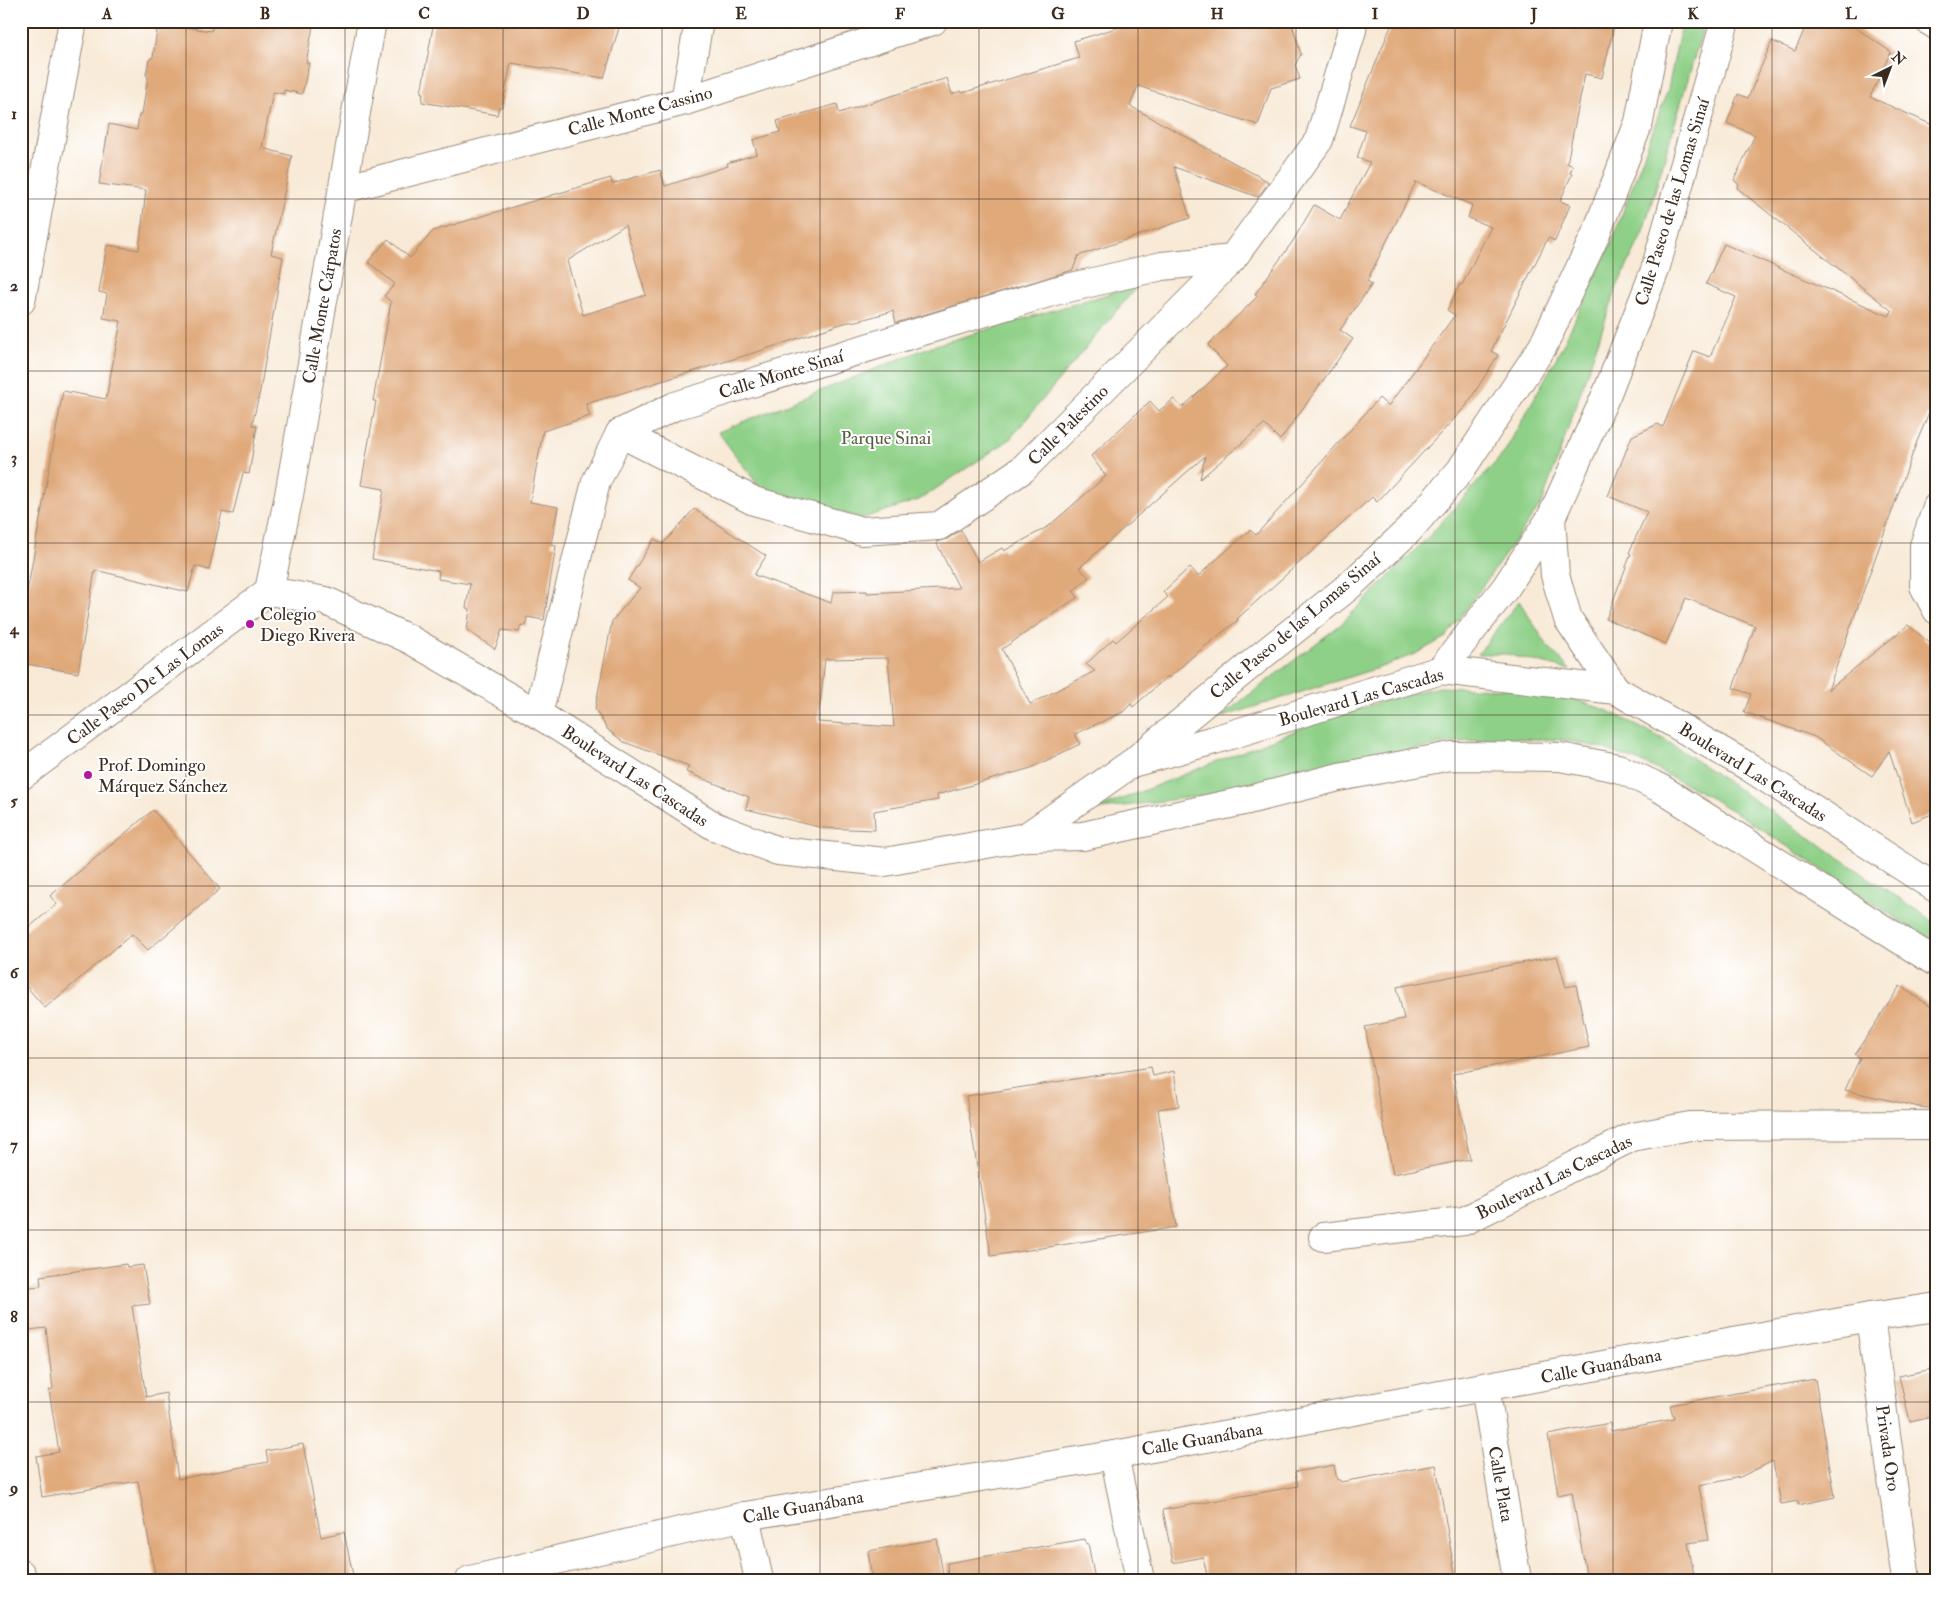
<svg xmlns="http://www.w3.org/2000/svg" width="1958" height="1601" font-family="'IM FELL Double Pica',serif">
<rect width="100%" height="100%" fill="#fff"/>
<filter id="ink" filterUnits="userSpaceOnUse"><feTurbulence type="fractalNoise" baseFrequency=".02" numOctaves="2"/><feDisplacementMap in="SourceGraphic" scale="10" xChannelSelector="R" yChannelSelector="G"/><feConvolveMatrix kernelMatrix="1 2 1 2 8 2 1 2 1" color-interpolation-filters="sRGB"/></filter>
<filter id="wash" filterUnits="userSpaceOnUse"><feTurbulence type="fractalNoise" baseFrequency=".0096" numOctaves="4" result="noise"/><feDisplacementMap in="SourceGraphic" scale="20" xChannelSelector="R" yChannelSelector="G"/><feGaussianBlur stdDeviation="1.12" result="paint"/><feColorMatrix in="noise" values="0 0 0 0 0 0 0 0 0 0 0 0 0 0 0 0 0 1.4 0 .05"/><feComposite in="paint" operator="in"/></filter>
<g filter="url(#wash)">
<rect width="100%" height="100%" fill="#f8ead7"/>
<g fill="#8fd088" stroke="#657d53">
<path d="M1682,21H1705L1642,235L1617,287L1542,503L1446,637L1417,653L1384,666L1219,718L1340,625L1431,534L1504,453L1558,355L1612,242L1668,89Z"/>
<path d="M1138,285L1009,440L919,500L863,518L764,493L718,432L932,346Z"/>
<path d="M1519,601L1547,645L1570,670L1506,654H1478Z"/>
<path d="M1439,687L1531,690L1579,701L1606,710L1667,741L1937,924V945L1738,814L1697,790L1646,764L1602,748L1565,740L1509,738L1448,743L1285,774L1216,794L1094,810L1315,723L1399,696Z"/>
</g>
<g id="blocks">
<g fill="#e0a97a" fill-rule="evenodd">
<path d="M216,21H314L306,63H309L302,94L284,90V94L273,92L262,148L292,156L271,254L283,257L260,391L252,425L257,426L249,474L243,473L233,514L222,512L209,570L195,566L188,592L95,570L78,673L21,663V597L26,598L63,391L106,399L121,321L103,318L107,294L99,292L107,245L139,250L146,190L99,184L109,124L137,130L139,115L142,114L148,77L146,75L149,60L153,57L158,23L211,31Z"/>
<path d="M434,21H621L604,78L511,63L502,107H499L497,115L422,102L423,93H421Z"/>
<path d="M1139,21H1291L1301,54L1295,65L1300,79L1271,88L1258,125L1138,86L1130,106L1269,182L1258,197L1174,167L1190,218L1078,256L1073,270L896,323L893,311L861,320L844,323L760,351L586,404L590,416L543,431L530,502L558,507L551,545L556,546L544,620L527,617L526,626L521,625L519,632L502,630L495,649L467,630L470,609L466,608L470,584L438,579L439,571L372,559L384,489L361,485L376,401H373L391,302L384,296L395,284L368,262L388,239L410,258L433,231L583,186L611,178L612,184L660,170L665,186L728,166L727,163L757,154L753,140L780,132L777,121L837,104L839,113L947,78L952,94L961,91L962,93L1079,58L1074,41ZM625,225L646,295L583,315L567,261Z"/>
<path d="M1393,21H1615L1602,78L1585,74L1567,163L1573,166L1570,173L1572,174L1560,201L1570,205L1555,241L1548,238L1491,351L1498,355L1466,406L1377,502L1372,497L1237,619L1238,620L1193,656L1169,678L1168,676L1133,707L1131,704L1123,712L1075,734L1080,744L1031,768L937,795L938,800L874,811L875,830L823,828L746,809L749,797L686,772L689,766L624,742L608,730L595,709L612,621L640,588L628,580L654,539L663,544L694,509L766,556L754,575L831,603L833,592L867,591V593L959,588L936,542L947,539L961,530L978,562L1002,548L1004,551L1049,526L1106,476L1091,456L1150,401L1159,411L1174,399L1182,408L1227,366L1208,345L1258,296L1255,294L1293,241L1314,205L1340,220L1370,162L1357,158L1366,131L1350,126ZM1416,182L1472,205L1468,218L1491,227L1462,285L1460,284L1447,310L1455,315L1388,406L1379,398L1256,535L1250,530L1198,576L1190,567L1163,592L1168,597L1116,642L1113,639L1086,664L1095,671L1030,704L1002,649L1078,597L1073,591L1089,577L1079,568L1205,456L1200,479L1264,424L1280,440L1353,339L1340,330L1372,284L1367,281ZM888,658L894,727L818,722L825,659Z"/>
<path d="M1808,21H1846L1891,52L1870,97L1937,127V393L1916,444L1828,690L1908,625L1937,649V812L1912,822L1889,751L1872,776L1815,737L1744,712L1751,694L1733,688L1755,626L1686,598L1666,644L1606,619L1631,554L1629,553L1647,512L1608,496L1632,436L1658,424L1663,427L1694,351L1710,357L1736,297L1706,284L1724,244L1889,316L1892,311L1737,188L1739,185L1734,180L1755,135L1727,123L1738,94L1748,98L1772,41L1795,51Z"/>
<path d="M153,810L220,889L148,950L132,934L45,1008L21,980V934L57,904L50,896Z"/>
<path d="M1557,956L1566,987L1576,985L1589,1047L1453,1074L1470,1159L1393,1174L1365,1027L1404,1019L1397,987Z"/>
<path d="M1900,986L1937,1011V1109L1919,1107L1845,1090L1860,1058L1855,1054Z"/>
<path d="M1151,1067L1153,1076L1174,1071L1179,1106L1158,1109L1176,1227L991,1256L966,1096Z"/>
<path d="M126,1264L127,1267L143,1265L150,1304L132,1306L146,1397L166,1393L178,1479L268,1462L266,1451L303,1444L321,1537L344,1532L354,1580H156L138,1481L42,1497L36,1456L59,1452L49,1390L53,1389L46,1328L21,1331V1288L41,1286L40,1276Z"/>
<path d="M1937,1368V1415L1910,1421L1899,1376Z"/>
<path d="M1815,1379L1835,1497L1798,1505V1501L1781,1504L1773,1461L1740,1477L1699,1486L1709,1540L1688,1543L1695,1580H1587L1572,1492L1558,1495L1548,1435L1610,1423L1611,1431L1674,1419L1670,1405Z"/>
<path d="M1334,1465L1337,1480H1340L1341,1482L1436,1465L1456,1580H1208L1203,1557L1173,1563L1163,1510L1298,1486L1295,1472Z"/>
<path d="M937,1539L944,1580H872L868,1551Z"/>
<path d="M1085,1539L1086,1544L1088,1543L1095,1580H948L947,1563Z"/>
</g>
</g>
</g>
<g filter="url(#ink)">
<use href="#blocks" fill-opacity="0" stroke="#9a8a7a" stroke-width="1"/>
<g fill="none" stroke-linecap="round" stroke-linejoin="round">
<defs>
<g id="minor">
<path d="M1929,21L1937,26"/>
<path d="M685,101L699,21"/>
<path d="M343,189L685,101L933,21"/>
<path d="M21,301L73,21"/>
<path d="M620,433L754,501L862,531L939,526L1023,469L1232,259L1319,140L1352,30L1353,21"/>
<path d="M1937,507L1924,546V586L1937,610"/>
<path d="M269,591L289,495L372,21"/>
<path d="M538,714L596,482L620,433L675,406L1055,291L1162,266L1232,259"/>
<path d="M1323,1237L1464,1221L1632,1137L1690,1126L1937,1125"/>
<path d="M1870,1317L1906,1580"/>
<path d="M1485,1387L1517,1580"/>
<path d="M1114,1455L1140,1580"/>
<path d="M745,1516L759,1580"/>
<path d="M21,1574L22,1580"/>
<path d="M470,1580L745,1516L1114,1455L1728,1342L1870,1317L1937,1307"/>
</g>
<g id="tertiary">
<path d="M1551,518L1555,575L1568,619L1616,690"/>
<path d="M1441,670L1506,587L1551,518L1607,393L1655,270L1725,21"/>
<path d="M1138,758L1260,657L1348,587L1409,530L1460,471L1543,346L1596,234L1639,122L1658,21"/>
<path d="M21,776L269,591L326,601L409,639L538,714L714,826L778,851L885,862L1026,837L1083,836L1248,800L1339,777L1451,756L1560,757L1618,768L1660,788L1937,963"/>
<path d="M1026,837L1132,763L1214,740L1441,670L1616,690L1749,767L1937,889"/>
</g>
</defs>
<use href="#minor" stroke="#9a8a7a" stroke-width="30"/>
<use href="#tertiary" stroke="#9a8a7a" stroke-width="30"/>
<use href="#minor" stroke="#fff" stroke-width="28"/>
<use href="#tertiary" stroke="#fff" stroke-width="28"/>
</g>
</g>
<path fill="none" stroke="#3b2a1e" stroke-width="1" stroke-opacity="0.55" d="M186,21V1580M345,21V1580M503,21V1580M662,21V1580M820,21V1580M979,21V1580M1138,21V1580M1296,21V1580M1455,21V1580M1613,21V1580M1772,21V1580M21,199H1937M21,371H1937M21,543H1937M21,715H1937M21,886H1937M21,1058H1937M21,1230H1937M21,1402H1937"/>
<g fill="#b5179e" stroke="#fff" stroke-width="2">
<circle cx="250" cy="624" r="5"/>
<circle cx="88" cy="775" r="5"/>
</g>
<g text-anchor="middle" stroke-width="4" stroke-linejoin="round" paint-order="stroke">
<g font-size="18" fill="#3b2a1e" stroke="#fff">
<text transform="translate(640 111) rotate(-15)" y="6">Calle Monte Cassino</text>
<text transform="translate(1672 202) rotate(-73)" y="6">Calle Paseo de las Lomas Sinaí</text>
<text transform="translate(322 306) rotate(-80)" y="6">Calle Monte Cárpatos</text>
<text transform="translate(781 374) rotate(-17)" y="6">Calle Monte Sinaí</text>
<text transform="translate(1068 425) rotate(-45)" y="6">Calle Palestino</text>
<text transform="translate(1295 626) rotate(-40)" y="6">Calle Paseo de las Lomas Sinaí</text>
<text transform="translate(145 684) rotate(-37)" y="6">Calle Paseo De Las Lomas</text>
<text transform="translate(1361 697) rotate(-16)" y="6">Boulevard Las Cascadas</text>
<text transform="translate(1753 772) rotate(32)" y="6">Boulevard Las Cascadas</text>
<text transform="translate(635 776) rotate(33)" y="6">Boulevard Las Cascadas</text>
<text transform="translate(1554 1177) rotate(-26)" y="6">Boulevard Las Cascadas</text>
<text transform="translate(1601 1366) rotate(-11)" y="6">Calle Guanábana</text>
<text transform="translate(1202 1439) rotate(-10)" y="6">Calle Guanábana</text>
<text transform="translate(1888 1448) rotate(82)" y="6">Privada Oro</text>
<text transform="translate(1501 1484) rotate(80)" y="6">Calle Plata</text>
<text transform="translate(803 1507) rotate(-10)" y="6">Calle Guanábana</text>
</g>
<g font-size="18" fill="#545c3e" stroke="#fff">
<text x="886" y="444">Parque Sinai</text>
</g>
<g font-size="18" fill="#3b2a1e" stroke="#fff" text-anchor="start">
<text x="260" y="620">Colegio<tspan x="260" dy="21">Diego Rivera</tspan></text>
<text x="98" y="771">Prof. Domingo<tspan x="98" dy="21">Márquez Sánchez</tspan></text>
</g>
</g>
<rect width="1958" height="1601" fill="none" stroke="#fff" stroke-width="55"/>
<g transform="translate(1890 68) rotate(42)" stroke="#ffffff" stroke-width="4" paint-order="stroke">
<path d="M0-4L9 19L0 12L-9 19Z" fill="#3b2a1e"/>
<text y="-8" font-size="14" font-weight="bold" text-anchor="middle" fill="#3b2a1e">N</text>
</g>
<rect x="28" y="28" width="1902" height="1546" fill="none" stroke="#3b2a1e" stroke-width="2"/>
<g font-size="16" text-anchor="middle" font-weight="bold" fill="#3b2a1e">
<text x="107" y="19">A</text>
<text x="265" y="19">B</text>
<text x="424" y="19">C</text>
<text x="583" y="19">D</text>
<text x="741" y="19">E</text>
<text x="900" y="19">F</text>
<text x="1058" y="19">G</text>
<text x="1217" y="19">H</text>
<text x="1375" y="19">I</text>
<text x="1534" y="19">J</text>
<text x="1693" y="19">K</text>
<text x="1851" y="19">L</text>
<text x="14" y="119">1</text>
<text x="14" y="291">2</text>
<text x="14" y="463">3</text>
<text x="14" y="634">4</text>
<text x="14" y="806">5</text>
<text x="14" y="978">6</text>
<text x="14" y="1150">7</text>
<text x="14" y="1322">8</text>
<text x="14" y="1493">9</text>
</g>
</svg>
